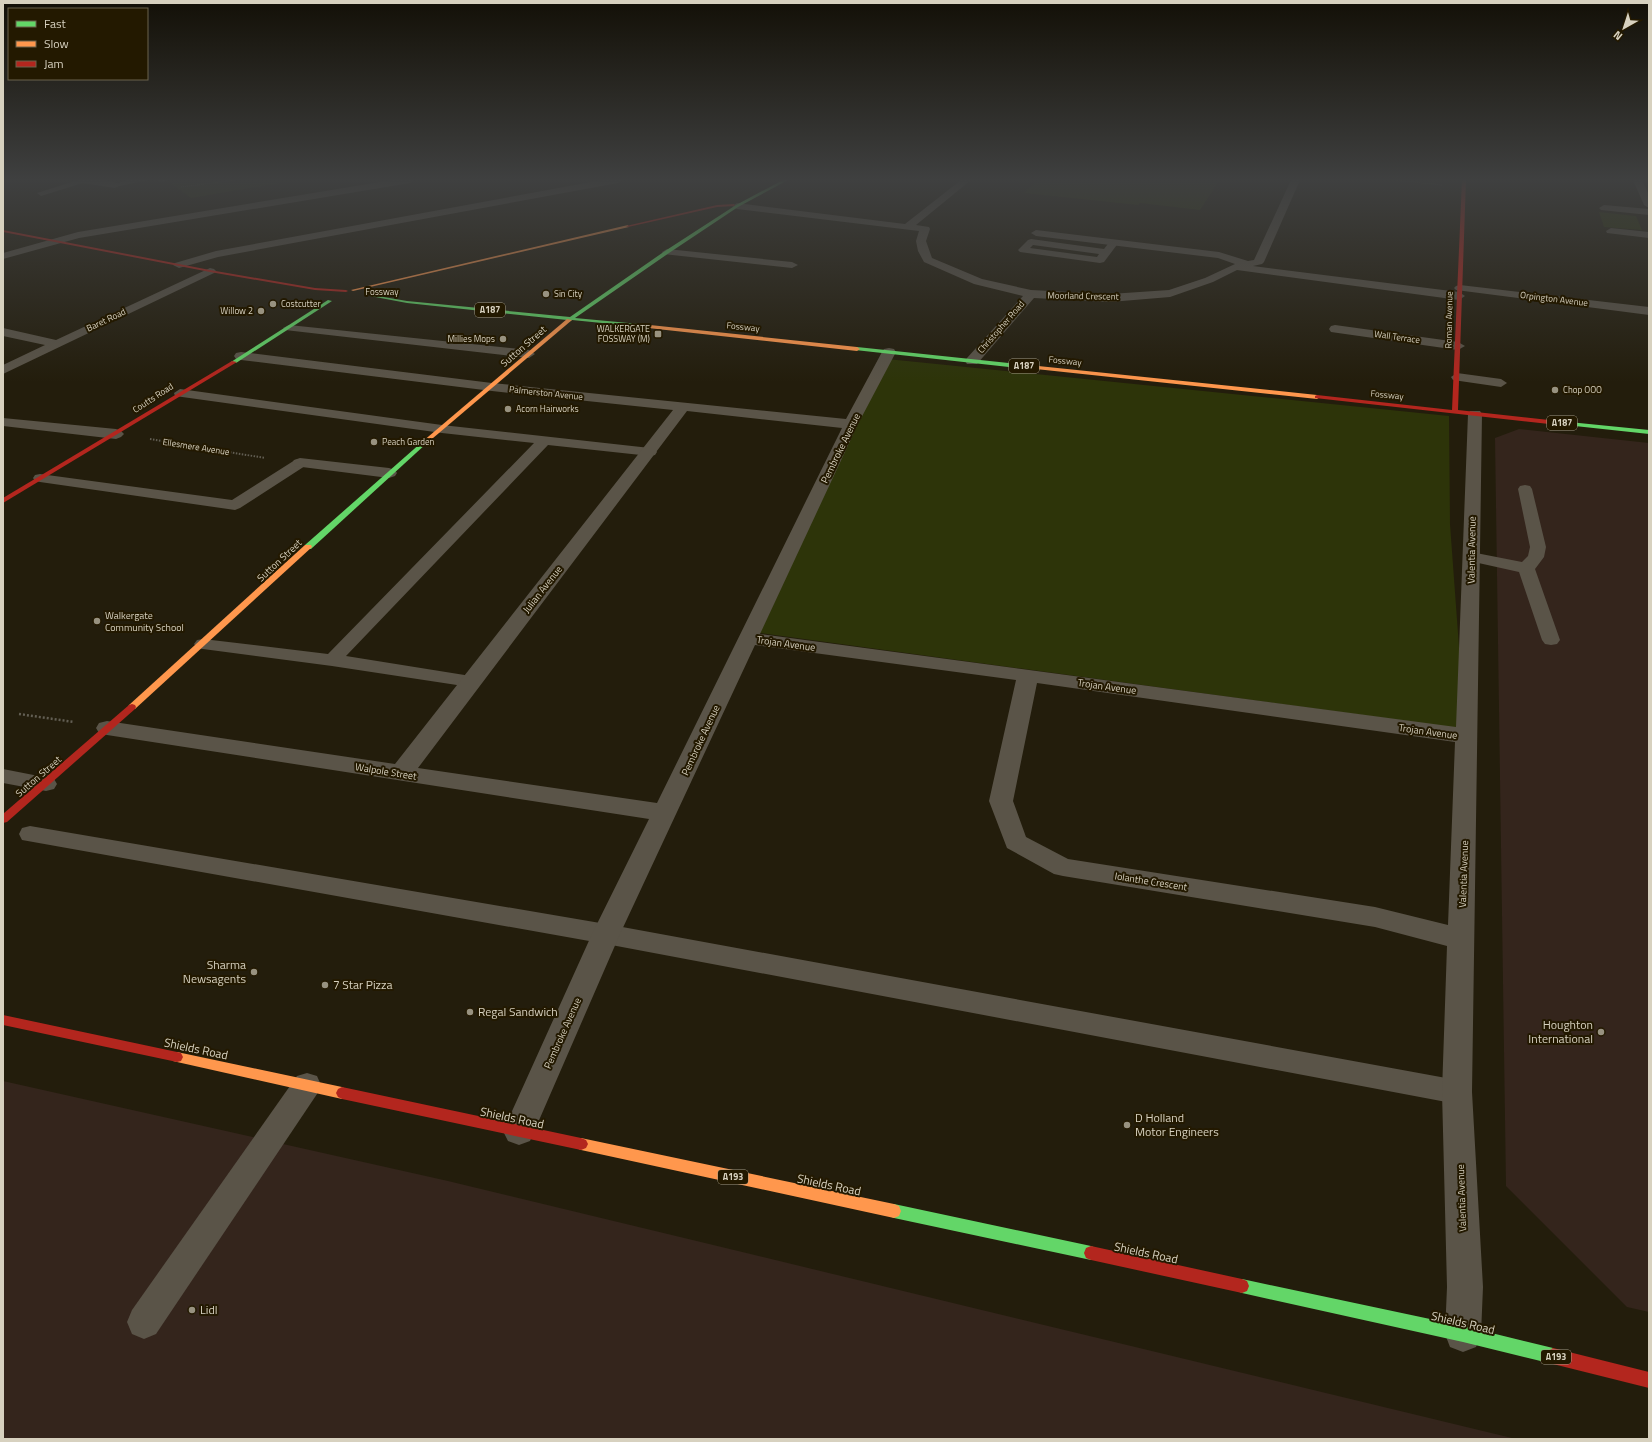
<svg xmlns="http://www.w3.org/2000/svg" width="1652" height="1442" font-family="'Titillium Web',sans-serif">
<rect width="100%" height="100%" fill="#231d0c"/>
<g fill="#34251c">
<path d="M1519,429L1649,443V1312L1627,1307L1506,1186L1495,438Z"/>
<path d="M3,1081L448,1181L1516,1439H3Z"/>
</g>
<g fill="#2d3409">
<path d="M189,180H298L191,198L171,183Z"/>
<path d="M1038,180H1212L1219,181L1200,210L1140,203L1138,205L1024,193Z"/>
<path d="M1599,212L1636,216L1642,230L1604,227Z"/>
<path d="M887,359L1449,416L1450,524L1465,729L760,633Z"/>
</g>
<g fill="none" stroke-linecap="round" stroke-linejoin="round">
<g stroke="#625e53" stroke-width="1" stroke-dasharray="1 1" stroke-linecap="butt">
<path d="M1395,180L1442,185"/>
<path d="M181,187L236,180"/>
</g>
<path stroke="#625e53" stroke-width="2" stroke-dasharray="1.5 1.5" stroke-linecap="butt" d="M150,439L265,458"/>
<path stroke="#625e53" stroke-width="2.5" stroke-dasharray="2 2" stroke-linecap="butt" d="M19,714L74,722"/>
<g fill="#5a5448" fill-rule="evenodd">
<path d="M78,180L89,181L41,196L37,193Z"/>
<path d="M128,180H148L115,187L111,185Z"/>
<path d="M154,180H167L163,182Z"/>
<path d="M1031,239L1104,249L1111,240H1117L1119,242L1104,262L1100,263L1020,252L1018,250L1028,240ZM1033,245L1099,254L1097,257L1030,248Z"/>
<path d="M289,325L529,350L535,354L529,358L285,330L283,328Z"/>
<path d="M1457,373L1501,379L1507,383L1501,387L1453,380L1451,377Z"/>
<path d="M180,389L442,425L650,448L655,449L657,452L655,455L650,456L548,445L346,656L477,677L480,681L477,685L470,687L332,666L203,649L197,648L194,644L197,640L203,639L328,654L534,443L442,433L175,396L174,393Z"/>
<path d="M300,459L305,460L307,463L305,466L240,508L235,510L40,482L35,481L33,478L35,475L40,474L232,500L295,460Z"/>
<path d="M1525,485L1530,486L1532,489L1546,547L1544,557L1535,569L1560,640L1557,644L1551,645L1545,644L1542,640L1519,572L1465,560L1463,557L1465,554L1471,552L1522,562L1528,556L1530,547L1518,489L1520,486Z"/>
<path d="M3,769L54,779L57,784L54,789L46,791L3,783Z"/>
<path d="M30,826L606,924L1457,1080L1467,1083L1471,1092L1467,1101L1457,1104L606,944L22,840L19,834L22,828Z"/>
<path d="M307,1073L317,1076L321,1085L317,1094L156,1334L144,1339L132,1334L127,1322L132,1310L297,1076Z"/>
</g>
<g fill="#5a5448" fill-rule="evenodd">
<path d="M78,180H102L118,183L120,185L115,188L82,183Z"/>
<path d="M392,180H414L410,183L79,238L3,259V253L78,232Z"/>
<path d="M602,180H622L618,183L218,257L179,268L173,265L175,263L216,251Z"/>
<path d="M961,180H971L916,225L929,227L930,229L926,241L932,258L982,279L1031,290L1110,294L1169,290L1205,278L1235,264L1218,258L1036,236L1031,233L1036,230L1219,252L1248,261L1254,260L1291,180H1300L1264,262L1262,264L1253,266L1459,292L1465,296L1459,300L1237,270L1213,282L1170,297L1110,302L1034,298L977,364H967L965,361L967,358L1023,296L974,284L924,262L918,251L916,241L919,231L737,209L732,206L737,203L905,224Z"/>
<path d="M1633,180H1642L1649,195V208L1644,205Z"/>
<path d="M1604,205L1649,209V215L1601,210L1599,208Z"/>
<path d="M1611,228L1649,232V238L1607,233L1606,231Z"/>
<path d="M667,249L792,262L798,265L792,268L663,254L662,252Z"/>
<path d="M210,268L214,269L216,271L214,273L3,374V365L45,345L3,336V328L56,340Z"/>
<path d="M1460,285L1649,307V315L1456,290L1454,288L1456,286Z"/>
<path d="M1335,325L1458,342L1465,346L1458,350L1331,332L1329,329L1331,326Z"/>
<path d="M889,348L894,349L896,352L858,424L760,634L1456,727L1468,414L1470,411H1480L1482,414L1472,1092L1483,1287L1481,1334L1476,1347L1463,1352L1450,1347L1445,1334L1447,1287L1442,1092L1447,946L1375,927L1063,876L1054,874L1007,848L989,801L1016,680L755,645L620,934L530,1141L519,1145L508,1141L503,1131L592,934L649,819L107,735L99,733L96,728L99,723L107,721L395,764L673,410L492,391L241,360L236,359L234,356L236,353L241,352L492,383L846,419L882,352L884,349ZM687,411L842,428L657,803L418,768ZM1037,683L1455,742L1448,925L1375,907L1068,859L1026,837L1013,801Z"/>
<path d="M3,418L116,429L121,431L124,434L121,437L116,439L3,426Z"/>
<path d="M300,458L389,468L395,470L397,473L395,476L389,478L294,466L292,463L294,460Z"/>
</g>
<g fill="#63d668" fill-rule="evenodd">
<path d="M783,180H788L738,207L669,253L575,318L650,325L653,327L652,328L572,320L569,322L567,320L407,303L370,296L372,295L407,301L570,317L665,251L736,205Z"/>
<path d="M328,300L332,301L236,363L231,362Z"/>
<path d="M857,347L1019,364L1022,366L1019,368L855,350V348Z"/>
<path d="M1549,420L1649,430V434L1547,423L1546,422Z"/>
<path d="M422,442L427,443L311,549H305V545Z"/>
<path d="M894,1204L1091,1246L1096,1248L1098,1253L1096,1258L1091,1260L894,1218L889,1216L887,1211L889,1206Z"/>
<path d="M1242,1279L1463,1326L1553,1348L1558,1351L1561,1356L1558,1361L1553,1364L1463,1342L1242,1293L1237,1291L1235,1286L1237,1281Z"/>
</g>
<g fill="#ff974d" fill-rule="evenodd">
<path d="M628,225L629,227L353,291L351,290Z"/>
<path d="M567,319L572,320L426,444H422V442Z"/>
<path d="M650,325L857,347L860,349L857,351L648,328L647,327Z"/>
<path d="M1019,364L1317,395L1320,397L1317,399L1017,367V365Z"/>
<path d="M305,545H311L312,547L135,709H129L128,707L129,705Z"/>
<path d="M177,1052L342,1087L346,1089L348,1093L346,1097L342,1099L177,1062L173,1061L171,1057L173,1053Z"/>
<path d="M581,1138L894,1204L899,1206L901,1211L899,1216L894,1218L581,1150L576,1148L574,1144L576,1140Z"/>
</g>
<g fill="#b3261e" fill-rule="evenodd">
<path d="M1462,180H1466L1458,410L1549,420L1552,422L1549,424L1315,398V396L1317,395L1452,410Z"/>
<path d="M734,204L735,206L717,207L628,227L626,226L717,205Z"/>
<path d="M3,230L210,270L315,288L346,290L348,291L346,292L315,290L210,272L3,232Z"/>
<path d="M232,361L237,362L3,503V498Z"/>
<path d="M132,704L135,705L136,707L135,709L7,822L3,823V814L129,705Z"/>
<path d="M3,1015L177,1052L181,1053L183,1057L181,1061L177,1062L3,1025Z"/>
<path d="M342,1087L581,1138L586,1140L588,1144L586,1148L581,1150L342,1099L338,1097L336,1093L338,1089Z"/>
<path d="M1091,1246L1242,1279L1247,1281L1249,1286L1247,1291L1242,1293L1091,1260L1086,1258L1084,1253L1086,1248Z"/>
<path d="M1553,1348L1649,1372V1388L1553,1364L1548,1361L1545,1356L1548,1351Z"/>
</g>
</g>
<linearGradient id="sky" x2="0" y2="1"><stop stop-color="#131007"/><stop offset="0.47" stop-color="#3f4040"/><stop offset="1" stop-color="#3f4040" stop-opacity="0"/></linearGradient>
<rect width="1652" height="382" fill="url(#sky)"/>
<g fill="#989280" stroke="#231900" stroke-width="1.5">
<circle cx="546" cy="294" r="4"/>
<circle cx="273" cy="304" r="4"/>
<circle cx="261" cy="311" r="4"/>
<rect x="654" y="330" width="8" height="8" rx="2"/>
<circle cx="503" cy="339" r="4"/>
<circle cx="1555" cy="390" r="4"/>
<circle cx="508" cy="409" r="4"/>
<circle cx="374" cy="442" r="4"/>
<circle cx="97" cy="621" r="4"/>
<circle cx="254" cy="972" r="4"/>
<circle cx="325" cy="985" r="4"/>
<circle cx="470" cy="1012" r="4"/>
<circle cx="1601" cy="1032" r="4"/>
<circle cx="1127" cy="1125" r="4"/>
<circle cx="192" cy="1310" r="4"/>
</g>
<g text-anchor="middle" stroke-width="4" stroke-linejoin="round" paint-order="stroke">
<g font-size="9" fill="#d7d1bf" stroke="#231900">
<text x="382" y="295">Fossway</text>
<text transform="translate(1083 296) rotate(1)" y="3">Moorland Crescent</text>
<text transform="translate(1554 299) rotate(7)" y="3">Orpington Avenue</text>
<text transform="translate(106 320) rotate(-25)" y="3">Baret Road</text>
<text transform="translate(1449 320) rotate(-89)" y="3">Roman Avenue</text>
<text transform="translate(743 327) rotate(6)" y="3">Fossway</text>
<text transform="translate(1001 327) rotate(-49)" y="3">Christopher Road</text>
<text transform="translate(1397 337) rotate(8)" y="3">Wall Terrace</text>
<text transform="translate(1065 361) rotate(6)" y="3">Fossway</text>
<text transform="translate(546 393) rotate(6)" y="3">Palmerston Avenue</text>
<text transform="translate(1387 395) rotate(6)" y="3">Fossway</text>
<text transform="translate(153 398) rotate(-33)" y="3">Coutts Road</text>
<text transform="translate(196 447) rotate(9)" y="3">Ellesmere Avenue</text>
</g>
<g font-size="9" fill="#d7d1bf" stroke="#231900" text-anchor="start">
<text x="554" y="297">Sin City</text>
<text x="281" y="307">Costcutter</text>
<text x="253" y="314" text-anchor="end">Willow 2</text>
<text x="650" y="332" text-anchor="end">WALKERGATE<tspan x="650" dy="10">FOSSWAY (M)</tspan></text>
<text x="495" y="342" text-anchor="end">Millies Mops</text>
<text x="1563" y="393">Chop OOO</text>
<text x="516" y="412">Acorn Hairworks</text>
<text x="382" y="445">Peach Garden</text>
</g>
<g fill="#231900" stroke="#a19a86" stroke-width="1">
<rect x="475" y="303" width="30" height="14" rx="3"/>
<rect x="1009" y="359" width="30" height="14" rx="3"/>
<rect x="1547" y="416" width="30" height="14" rx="3"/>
<rect x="718" y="1170" width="30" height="14" rx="3"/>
<rect x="1541" y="1350" width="30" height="14" rx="3"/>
</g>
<g font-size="9" font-weight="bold" fill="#d7d1bf">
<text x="490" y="313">A187</text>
<text x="1024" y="369">A187</text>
<text x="1562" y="426">A187</text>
<text x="733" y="1180">A193</text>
<text x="1556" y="1360">A193</text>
</g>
<g font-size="10" fill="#d7d1bf" stroke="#231900">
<text transform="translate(523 346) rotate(-41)" y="4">Sutton Street</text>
<text transform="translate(840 448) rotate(-64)" y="4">Pembroke Avenue</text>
<text transform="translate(1471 550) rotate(-89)" y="4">Valentia Avenue</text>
<text transform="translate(279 560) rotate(-43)" y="4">Sutton Street</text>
<text transform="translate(542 589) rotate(-52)" y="4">Julian Avenue</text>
<text transform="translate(786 643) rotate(8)" y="4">Trojan Avenue</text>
<text transform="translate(1107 686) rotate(8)" y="4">Trojan Avenue</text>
<text transform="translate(1428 731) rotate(8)" y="4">Trojan Avenue</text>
<text transform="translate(700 740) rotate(-65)" y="4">Pembroke Avenue</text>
<text transform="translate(386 771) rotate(9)" y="4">Walpole Street</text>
<text transform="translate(38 776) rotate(-41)" y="4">Sutton Street</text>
<text transform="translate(1463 874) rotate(-88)" y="4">Valentia Avenue</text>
<text transform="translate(1151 881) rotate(9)" y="4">Iolanthe Crescent</text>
<text transform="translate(562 1033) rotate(-66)" y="4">Pembroke Avenue</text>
<text transform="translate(1461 1198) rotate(-92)" y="4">Valentia Avenue</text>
</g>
<g font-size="10" fill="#d7d1bf" stroke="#231900" text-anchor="start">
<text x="105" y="619">Walkergate<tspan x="105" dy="12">Community School</tspan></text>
</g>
<g font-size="12" fill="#d7d1bf" stroke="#231900" text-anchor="start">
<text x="246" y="969" text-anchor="end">Sharma<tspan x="246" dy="14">Newsagents</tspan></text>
<text x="333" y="989">7 Star Pizza</text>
<text x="478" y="1016">Regal Sandwich</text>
<text x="1593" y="1029" text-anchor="end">Houghton<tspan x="1593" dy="14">International</tspan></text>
<text x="1135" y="1122">D Holland<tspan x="1135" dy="14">Motor Engineers</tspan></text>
<text x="200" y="1314">Lidl</text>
</g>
<g font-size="12" fill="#d7d1bf" stroke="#231900">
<text transform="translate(196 1049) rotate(12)" y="4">Shields Road</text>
<text transform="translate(512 1118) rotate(12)" y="4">Shields Road</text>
<text transform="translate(829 1185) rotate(12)" y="4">Shields Road</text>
<text transform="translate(1146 1253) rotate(12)" y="4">Shields Road</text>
<text transform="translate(1463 1323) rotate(13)" y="4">Shields Road</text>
</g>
</g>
<rect width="1652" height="1442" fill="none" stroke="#d7d1bf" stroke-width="8"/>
<rect x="8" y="8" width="140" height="72" fill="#231900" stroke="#6b634c"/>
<rect x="16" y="21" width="20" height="6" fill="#63d668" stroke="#6b634c"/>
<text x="44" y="28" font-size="12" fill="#d7d1bf">Fast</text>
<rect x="16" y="41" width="20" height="6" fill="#ff974d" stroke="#6b634c"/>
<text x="44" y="48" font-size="12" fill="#d7d1bf">Slow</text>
<rect x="16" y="61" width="20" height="6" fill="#b3261e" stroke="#6b634c"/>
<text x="44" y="68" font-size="12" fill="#d7d1bf">Jam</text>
<g transform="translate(1624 28) rotate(219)" stroke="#231900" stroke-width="3" paint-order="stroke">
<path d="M0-3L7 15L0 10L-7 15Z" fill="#d7d1bf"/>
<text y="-6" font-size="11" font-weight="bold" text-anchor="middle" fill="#d7d1bf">N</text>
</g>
</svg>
